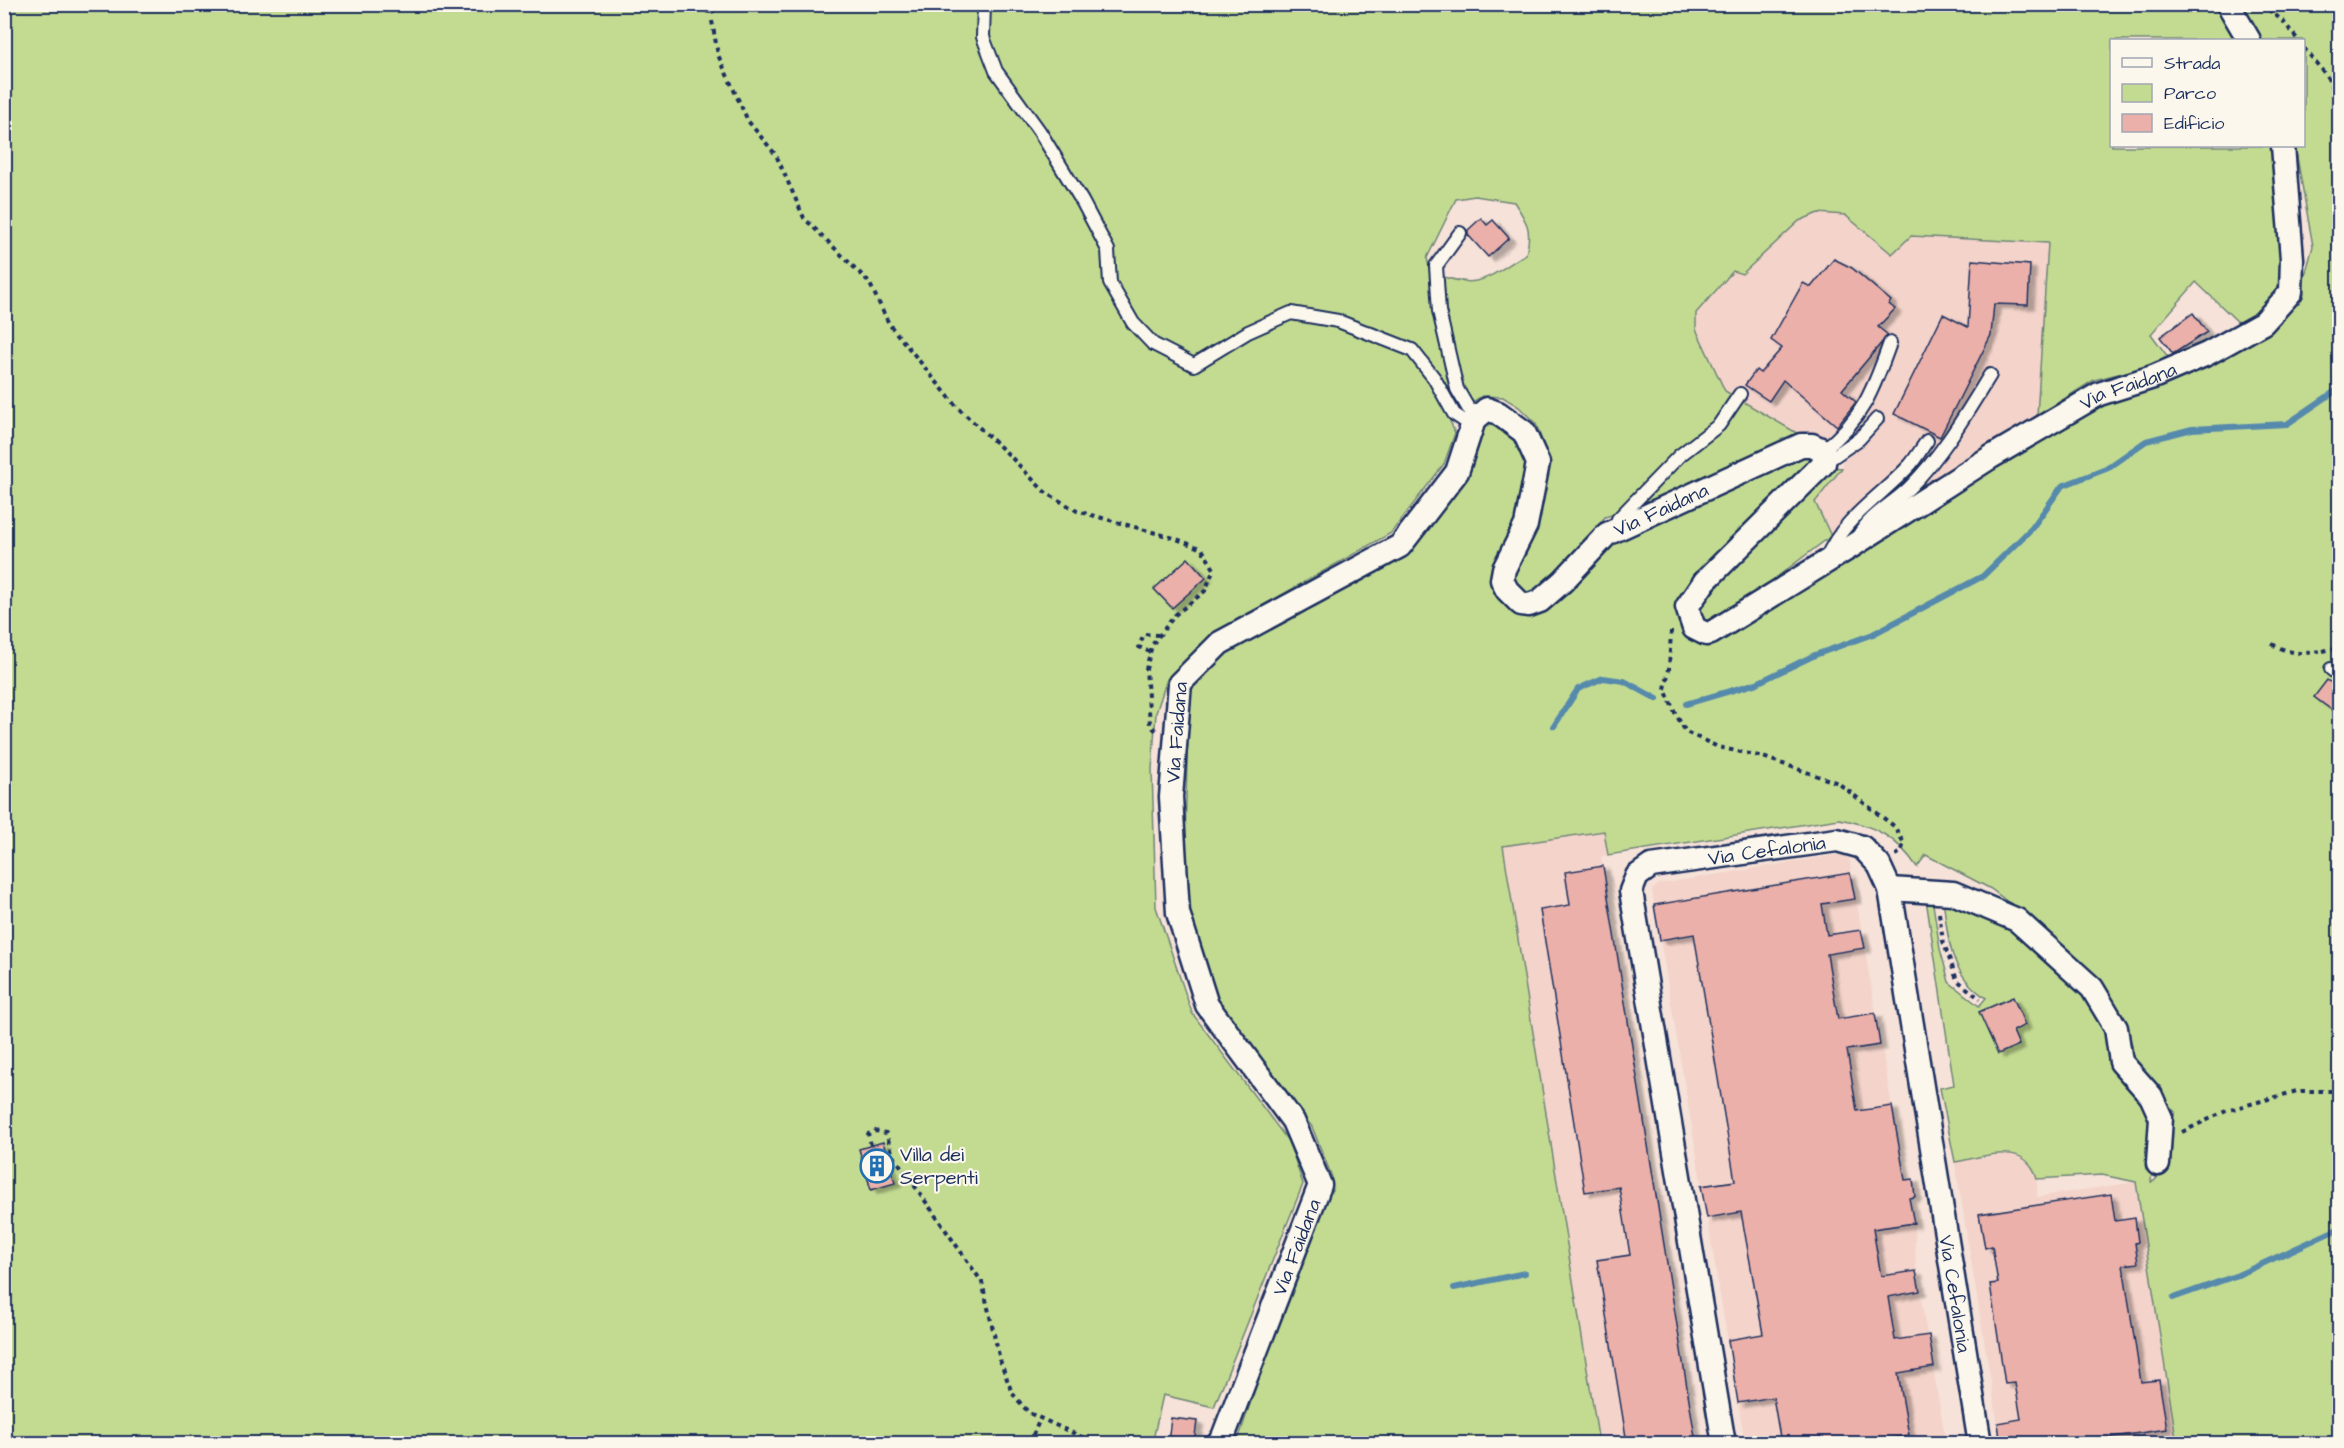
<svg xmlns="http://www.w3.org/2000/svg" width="2344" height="1448" font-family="'Architects Daughter',sans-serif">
<defs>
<filter id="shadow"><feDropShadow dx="6" dy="4" stdDeviation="1.5" flood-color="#0004"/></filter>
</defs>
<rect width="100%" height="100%" fill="#f6e2d8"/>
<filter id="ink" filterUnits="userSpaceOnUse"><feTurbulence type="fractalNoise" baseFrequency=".0167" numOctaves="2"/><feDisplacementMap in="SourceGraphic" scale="12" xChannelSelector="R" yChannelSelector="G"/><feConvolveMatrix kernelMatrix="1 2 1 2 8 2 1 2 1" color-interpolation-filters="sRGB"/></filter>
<g filter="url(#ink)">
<g fill="#f3d3ca">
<path d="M1818,213L1845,215L1892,254L1911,236L2048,243L2037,416L1850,538L1836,545L1815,502L1843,465L1842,452L1823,436L1800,435L1725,391L1696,329V313L1733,271L1742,274L1799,221Z"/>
<path d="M1605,831L1608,855L1601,857L1696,1443H1599L1503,846Z"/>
<path d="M1848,853L1900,1153L1892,1155L1896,1182L1913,1179L1915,1197L1910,1198L1914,1223L1916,1271L1946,1443H1745L1652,890L1659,884Z"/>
<path d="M2013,1153L2025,1157L2034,1167L2037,1179V1197L2136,1182L2176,1438L2140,1444L2001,1443L1955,1162Z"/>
</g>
<g fill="#c3db91" stroke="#6f8578" stroke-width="1.5" fill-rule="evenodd">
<path d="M2213,4L2237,40H2112V146H2271C2275,177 2293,282 2270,303C2262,311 2249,317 2239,323L2196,282L2151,334L2171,361L2094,380L2037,416L2048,243L1911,236L1892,254L1845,215L1818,213L1799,221L1742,274L1733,271L1696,313V329L1725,391L1800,435L1626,511L1605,517L1554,580L1531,597L1512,584L1524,549L1541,510L1549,460L1536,424L1519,407L1503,397L1482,396L1471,403L1462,387L1439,395L1455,433L1444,464L1391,533L1214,633L1167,679L1156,713L1152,769L1156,907L1192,1013L1289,1142L1303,1184L1214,1407L1163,1395L1152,1444H5V5ZM1475,196L1514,202C1528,223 1532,230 1526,254C1484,279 1480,292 1430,272L1427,258L1456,199Z"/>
<path d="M2238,5H2339V1443H2140L2176,1438L2136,1182L2102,1175L2037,1179C2026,1139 1986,1157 1955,1162L1940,1088L1954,1085L1926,899L1932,898L1940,949L1949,982L1979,1006L1986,998C1949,974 1948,938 1943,898L2002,924L2029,943L2099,1009L2126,1086L2148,1101L2155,1139L2151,1182L2154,1181L2167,1167L2166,1141L2175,1112L2137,1069L2131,1042L2105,985L2040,927L1991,889L1926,855L1917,867C1897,837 1874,825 1839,819L1608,855L1604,831L1503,846L1599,1443H1237L1281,1312L1332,1177L1312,1127L1218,1006L1183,911L1189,688L1223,650L1406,550L1487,419L1520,437L1530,463L1518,521L1493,572L1543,609L1580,581L1611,546L1804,453L1816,458L1676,607L1678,622L1685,633L1839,567L2091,408L2180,375L2264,336L2299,298L2313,246L2295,146H2304V40H2259Z"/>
<path d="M1828,467L1842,468L1815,502L1831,536L1716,623L1703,622L1699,607Z"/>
</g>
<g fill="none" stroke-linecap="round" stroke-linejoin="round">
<g stroke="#578aac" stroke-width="6">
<path d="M1686,704L1757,683L1815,655L1873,634L1983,576L2032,528L2062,486L2106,469L2146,441L2192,429L2287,424L2340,388"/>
<path d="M1554,726L1578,689L1603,678L1624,681L1657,699"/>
<path d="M1454,1288L1525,1273"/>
<path d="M2173,1298L2238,1275L2340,1228"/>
</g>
</g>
<g fill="#ebb0a9" stroke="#1b2f5e" stroke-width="1.5" filter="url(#shadow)">
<path d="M1481,218L1487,225L1493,220L1509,238L1488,257L1468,235V230Z"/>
<path d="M1834,259L1852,268L1891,301L1889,304L1895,309L1878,327L1888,335L1842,390L1856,402L1837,426L1783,380L1769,401L1745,385L1756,370L1760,373L1782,348L1771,340L1803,283L1811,287Z"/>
<path d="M1972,260L2030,265L2028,305L1994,304L1991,335L1940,437L1894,414L1943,314L1968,327Z"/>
<path d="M2193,313L2207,332L2173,354L2160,337Z"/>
<path d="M1188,558L1206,578L1172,608L1154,589Z"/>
<path d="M2327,680L2340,689V716L2314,697Z"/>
<path d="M1603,866L1696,1443H1627L1597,1260L1630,1255L1619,1187L1585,1192L1540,910L1570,905L1565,872Z"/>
<path d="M1850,873L1855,899L1822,904L1827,935L1861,930L1865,948L1827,954L1838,1019L1875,1013L1880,1045L1847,1050L1857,1111L1892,1106L1905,1180L1913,1179L1915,1197L1909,1198L1914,1223L1873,1229L1881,1276L1916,1271L1920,1291L1888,1297L1895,1340L1929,1335L1934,1367L1898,1373L1909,1435L1859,1443H1781L1773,1397L1738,1403L1728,1340L1763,1334L1741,1212L1707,1218L1701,1186L1735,1181L1694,934L1660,940L1654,905Z"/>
<path d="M2013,997L2025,1025L2013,1031L2019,1045L1998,1054L1979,1012Z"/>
<path d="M883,1142L895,1183L871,1190L859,1149Z"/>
<path d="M2111,1194L2115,1221L2135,1218L2138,1242L2135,1243L2138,1263L2123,1265L2141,1382L2159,1380L2167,1429L2072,1443H2016L2015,1436L2000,1439L1998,1423L2021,1419L2015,1383L2005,1384L1990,1284L1998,1283L1992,1246L1985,1248L1979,1214Z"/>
<path d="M1171,1418L1197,1421L1194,1443H1168Z"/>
</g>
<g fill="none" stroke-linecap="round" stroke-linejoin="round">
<defs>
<g id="service">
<path d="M984,4L983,37L996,71L1040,132L1082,201L1108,250L1110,283L1133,323L1153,344L1194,365L1248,332L1291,313L1338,321L1412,350L1434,378L1454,414L1472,426"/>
<path d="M710,6V4"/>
<path d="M1460,233L1436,266L1439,311L1457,389L1468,408L1478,416"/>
<path d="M1823,450C1862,421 1874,388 1890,343"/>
<path d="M1824,463L1859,439L1877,419"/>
<path d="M1616,527L1618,519L1679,456L1719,425L1740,394"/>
<path d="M1857,538C1872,512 1891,506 1910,487C1943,454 1966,414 1990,375"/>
<path d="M1826,559C1844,516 1880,498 1910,465C1916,458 1921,449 1927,441"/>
<path d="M2331,669L2340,676"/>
</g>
<g id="minor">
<path d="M2228,4L2249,40"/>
<path d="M1890,889L1953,893L2017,920L2092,988L2116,1028L2121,1062L2151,1096L2161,1118L2158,1164"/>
<path id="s1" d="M1218,1444L1223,1437L1320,1185L1293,1121L1207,1005L1178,913L1171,797L1180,683L1220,643L1400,546L1457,472L1474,420L1487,409L1498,413L1524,432L1538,463L1526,525L1504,569L1502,580L1507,590L1521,604L1529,605L1540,601L1563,581L1607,534L1801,445H1812L1823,450L1824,463L1705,581L1687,607L1694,628L1706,634L1711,633L1852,546L1991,457L2099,394L2153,377L2207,354L2263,323L2291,292L2292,259L2283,146"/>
<path id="s2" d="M1724,1444L1631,891L1637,876L1651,866L1837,840L1862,847L1879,865L1890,889L1980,1444"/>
</g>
</defs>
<use href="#service" stroke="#1b2f5e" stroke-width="16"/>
<use href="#minor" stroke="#1b2f5e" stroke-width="27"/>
<g stroke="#1b2f5e" stroke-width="4" stroke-dasharray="4.5 4.5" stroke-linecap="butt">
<path d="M2261,4L2283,21L2298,40"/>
<path d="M712,21L718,55L748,121L776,155L804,218L869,282L889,324L958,408L1008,454L1045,492L1077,511L1174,538L1202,549L1214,569L1205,591L1175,615L1152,645L1146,669L1150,724L1156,731"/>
<path d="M2304,48L2326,75L2340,101"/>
<path d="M1671,631L1669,669L1665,689L1674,711L1686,732L1718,747L1763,757L1838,783L1894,826L1904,843L1901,852L1896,855"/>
<path d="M2272,644C2289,654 2305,655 2323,650"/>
<path d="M2323,651L2340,647"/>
<path d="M1150,652L1139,647L1144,634L1158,635"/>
<path d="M1939,913L1943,941L1957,980L1980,999"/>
<path d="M2182,1132L2226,1111L2297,1091H2340"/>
<path d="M871,1145L868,1134L876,1131L886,1133L893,1155L982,1282L1000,1360L1012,1393L1029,1413L1097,1444"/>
<path d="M1029,1444L1040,1419"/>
<path d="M2339,1444L2340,1443"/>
</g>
<use href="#service" stroke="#fbf7ec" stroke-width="12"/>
<use href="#minor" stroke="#fbf7ec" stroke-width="22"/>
</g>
</g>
<defs>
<symbol id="building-ring" viewBox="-11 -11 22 22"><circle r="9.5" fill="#fbf7ec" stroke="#1f6fb2" stroke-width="1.5"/><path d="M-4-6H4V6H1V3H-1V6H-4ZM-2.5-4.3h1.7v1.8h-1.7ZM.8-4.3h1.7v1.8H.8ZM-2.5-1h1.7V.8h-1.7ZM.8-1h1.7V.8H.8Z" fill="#1f6fb2"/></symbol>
</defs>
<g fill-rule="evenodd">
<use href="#building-ring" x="858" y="1147" width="38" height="38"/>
</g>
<g text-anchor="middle" stroke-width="4.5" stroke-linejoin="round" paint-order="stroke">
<g font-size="20" fill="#1b2f5e" stroke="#fbf7ec">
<text dy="7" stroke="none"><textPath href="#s1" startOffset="2568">Via Faidana</textPath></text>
<text dy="7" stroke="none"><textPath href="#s1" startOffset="1652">Via Faidana</textPath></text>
<text dy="7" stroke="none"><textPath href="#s1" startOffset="770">Via Faidana</textPath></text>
<text dy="7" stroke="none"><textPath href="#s2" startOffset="711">Via Cefalonia</textPath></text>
<text dy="7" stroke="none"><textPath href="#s1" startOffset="212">Via Faidana</textPath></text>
<text dy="7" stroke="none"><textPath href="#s2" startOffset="1269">Via Cefalonia</textPath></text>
</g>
<g font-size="20" fill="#1b2f5e" stroke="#fbf7ec" text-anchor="start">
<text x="900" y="1161">Villa dei<tspan x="900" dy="23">Serpenti</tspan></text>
</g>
</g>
<rect width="2344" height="1448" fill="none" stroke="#fbf7ec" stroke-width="24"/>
<rect x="12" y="12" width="2320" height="1424" fill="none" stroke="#1b2f5e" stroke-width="2" filter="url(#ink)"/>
<rect x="2110" y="39" width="195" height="108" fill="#fbf7ec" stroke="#a1a7b3" stroke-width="1.5"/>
<rect x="2122" y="58" width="30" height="9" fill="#fbf7ec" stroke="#a1a7b3" stroke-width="1.5"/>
<text x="2164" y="69" font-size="18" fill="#1b2f5e">Strada</text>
<rect x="2122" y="84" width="30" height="18" fill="#c3db91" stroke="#a1a7b3" stroke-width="1.5"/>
<text x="2164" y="99" font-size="18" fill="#1b2f5e">Parco</text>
<rect x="2122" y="114" width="30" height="18" fill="#ebb0a9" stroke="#a1a7b3" stroke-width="1.5"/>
<text x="2164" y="129" font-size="18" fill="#1b2f5e">Edificio</text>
</svg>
